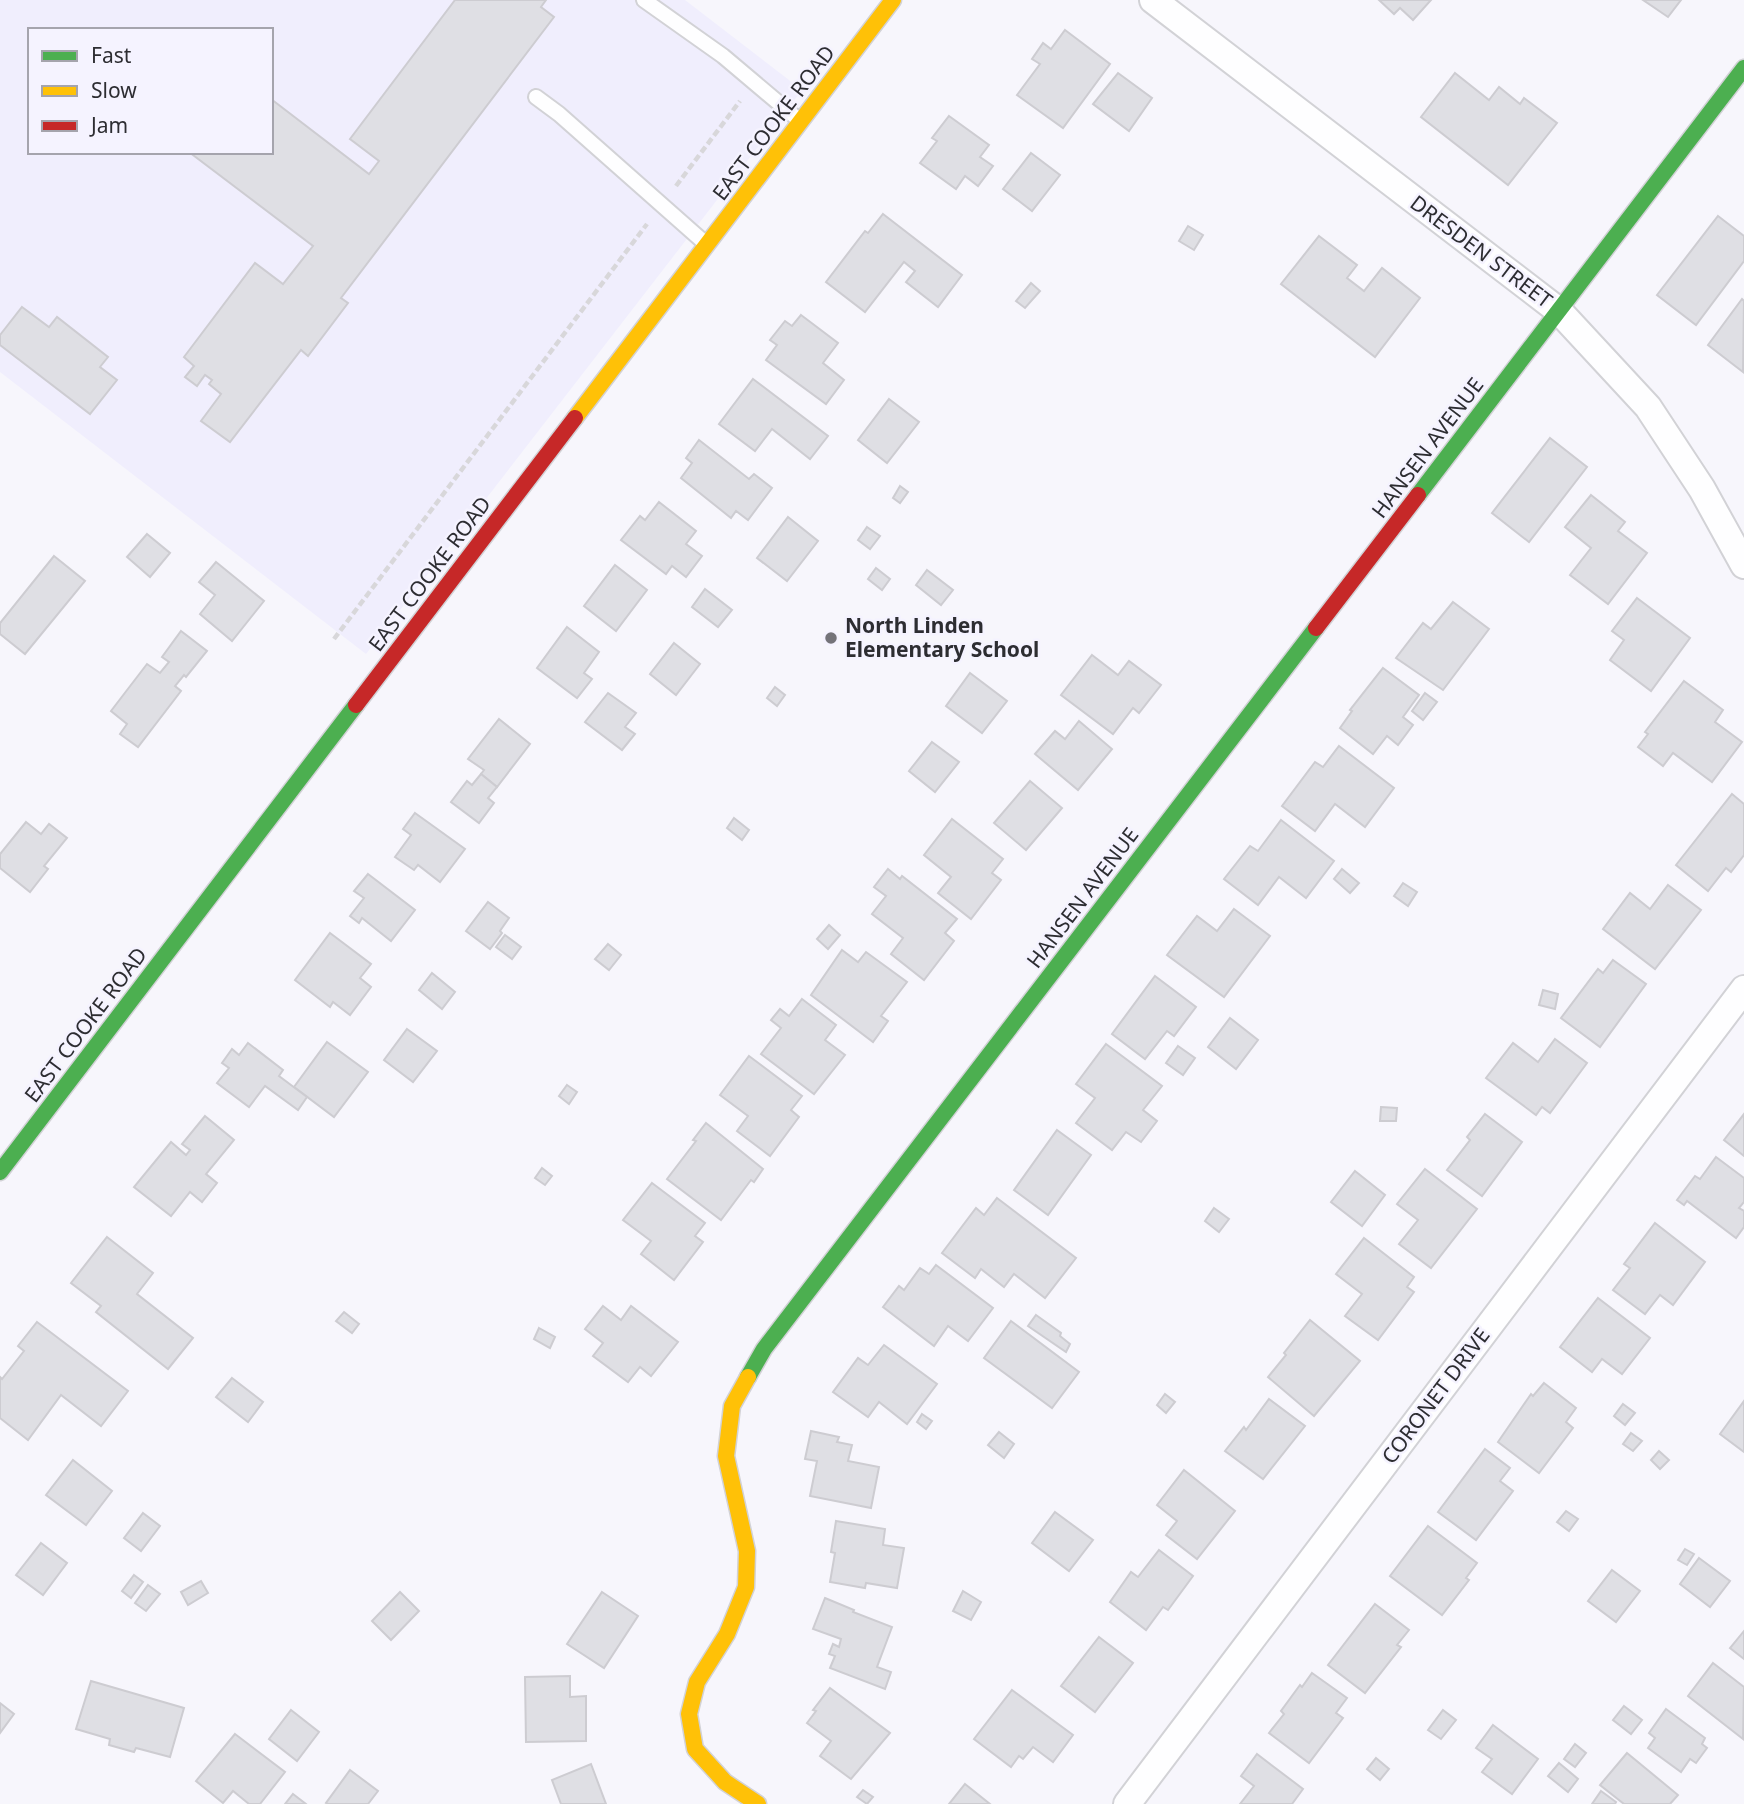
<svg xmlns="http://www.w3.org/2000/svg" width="1744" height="1804" font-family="'Noto Sans',sans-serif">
<rect width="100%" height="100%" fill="#f7f6fc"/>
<path fill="#f0eefd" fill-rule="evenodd" d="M0,0H685L802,90L366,654L0,372ZM30,30H271V152H30Z"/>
<g fill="#dfdfe4" stroke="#cdccd1" stroke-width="2">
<path d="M455,0H546L541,7L554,17L341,298L348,303L308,356L301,350L230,442L201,421L221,394L209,384L212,380L205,375L197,386L185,377L194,366L184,357L255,263L283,284L313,246L189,152H271V99L369,174L379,161L350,139Z"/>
<path d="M1379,0H1431L1413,20L1400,8L1394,14Z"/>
<path d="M1643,0H1681L1668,17Z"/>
<path d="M1065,30L1110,64L1063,128L1017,95L1040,64L1032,59L1043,43L1051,49Z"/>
<path d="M1118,73L1152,98L1129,131L1093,104Z"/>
<path d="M1455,73L1489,100L1499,87L1520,104L1524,98L1557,123L1508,185L1421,117Z"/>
<path d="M949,116L989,145L980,157L993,166L978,186L965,176L956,189L920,163L937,141L932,138Z"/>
<path d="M1031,153L1060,175L1032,211L1003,189Z"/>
<path d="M883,214L962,275L938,307L906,282L915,271L904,262L865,312L826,282L865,231L868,233Z"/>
<path d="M1718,216L1744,236V261L1696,325L1657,295Z"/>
<path d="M1188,226L1203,235L1194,250L1179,241Z"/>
<path d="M1319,236L1357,265L1347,278L1364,291L1382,268L1420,298L1375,357L1281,284Z"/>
<path d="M1031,283L1040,291L1025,308L1016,301Z"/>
<path d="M1742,299L1744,301L1743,372L1708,345Z"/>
<path d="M22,307L49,327L57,317L108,357L100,367L117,380L90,414L0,345V335Z"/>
<path d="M801,315L838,343L823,363L844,380L826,404L766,360L777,345L770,340L785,321L792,326Z"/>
<path d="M753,379L828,436L810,459L772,429L755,451L719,424Z"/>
<path d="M889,399L919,422L887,463L858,440Z"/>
<path d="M1550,438L1587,467L1529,542L1492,513Z"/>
<path d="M699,440L749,479L754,474L772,488L748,520L736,511L731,518L681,478L692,463L686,458Z"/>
<path d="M900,486L908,492L900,503L893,498Z"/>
<path d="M1591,495L1625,522L1618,531L1647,553L1608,604L1570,575L1591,548L1565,527Z"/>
<path d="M659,502L696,531L686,544L702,556L686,577L672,566L666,574L621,540L640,516L645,520Z"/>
<path d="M788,517L818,541L787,581L757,558Z"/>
<path d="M867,527L880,536L870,549L858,540Z"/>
<path d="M147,534L170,553L150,577L127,557Z"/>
<path d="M54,556L85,581L25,654L0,634V623Z"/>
<path d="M216,562L264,601L232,641L200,614L215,595L199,582Z"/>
<path d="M615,565L647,590L616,631L584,606Z"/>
<path d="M876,568L890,579L882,590L868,579Z"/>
<path d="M927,570L953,590L941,605L916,585Z"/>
<path d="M705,589L732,610L718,627L692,607Z"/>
<path d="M1637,598L1690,638L1651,691L1610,660L1624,640L1612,631Z"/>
<path d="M1453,602L1489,629L1443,690L1396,658L1423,623L1431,629Z"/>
<path d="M567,627L599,652L584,673L592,679L577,698L537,668Z"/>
<path d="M181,631L207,651L186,677L184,675L175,686L181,691L138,747L120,734L127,724L111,711L147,664L160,673L169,662L162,657Z"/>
<path d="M674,643L700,664L676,695L650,674Z"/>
<path d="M1092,655L1118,675L1129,661L1161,685L1139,713L1133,708L1113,734L1061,695Z"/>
<path d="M1383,668L1419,695L1403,717L1413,725L1398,745L1387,736L1373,754L1340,728L1352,711L1350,710Z"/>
<path d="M970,673L1007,701L982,733L946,706Z"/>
<path d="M1684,681L1723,710L1715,722L1742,742L1712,782L1673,753L1663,766L1638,747L1648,734L1645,732Z"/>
<path d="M775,687L785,695L777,706L767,698Z"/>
<path d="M608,693L636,713L625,727L635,734L622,750L585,722Z"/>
<path d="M1425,693L1437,702L1423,720L1412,711Z"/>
<path d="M499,719L530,744L497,787L481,774L484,770L468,759Z"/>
<path d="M1079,721L1112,749L1078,790L1035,754L1055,731L1065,739Z"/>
<path d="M932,742L959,762L935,792L909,771Z"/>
<path d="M1339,746L1394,788L1365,827L1335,804L1315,831L1282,806L1315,762L1323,767Z"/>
<path d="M481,774L497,787L488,798L494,803L479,823L451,802L467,781L472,785Z"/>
<path d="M1030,781L1062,808L1026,850L994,823Z"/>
<path d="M1732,794L1744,804V855L1731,872L1726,868L1708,891L1676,865Z"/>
<path d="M415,813L465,849L440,882L418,865L414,870L395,857L411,835L403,829Z"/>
<path d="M734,818L749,830L742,840L727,828Z"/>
<path d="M952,819L1003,859L992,873L1001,880L971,919L938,893L951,877L924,855Z"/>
<path d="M1281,820L1334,861L1306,898L1279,877L1258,905L1224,879L1250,846L1258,851Z"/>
<path d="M26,822L41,834L49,824L67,838L44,866L48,869L30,892L0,868V854Z"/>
<path d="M888,869L900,879L902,876L957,919L945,933L954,941L924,980L891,954L903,938L872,914L886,896L874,887Z"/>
<path d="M1342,869L1359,883L1350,893L1334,879Z"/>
<path d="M368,874L415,910L391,941L362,918L359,923L350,916L364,898L354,891Z"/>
<path d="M1403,883L1417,892L1408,906L1394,896Z"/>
<path d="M1668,885L1701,910L1655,969L1603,929L1630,893L1650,909Z"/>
<path d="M488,902L509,918L500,931L502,933L490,949L466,931Z"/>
<path d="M1234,909L1270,936L1224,997L1167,955L1197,916L1217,931Z"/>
<path d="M829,925L840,935L828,949L817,939Z"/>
<path d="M330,933L371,964L360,978L371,987L350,1015L333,1002L330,1007L295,980Z"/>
<path d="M505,935L521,947L512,959L496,947Z"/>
<path d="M608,944L621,955L609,970L595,959Z"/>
<path d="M842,950L858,962L866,952L907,982L881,1016L888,1021L873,1042L811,995Z"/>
<path d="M1613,960L1646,984L1600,1047L1561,1018L1598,969L1603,973Z"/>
<path d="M432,973L455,992L442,1009L419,990Z"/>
<path d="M1155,976L1196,1007L1174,1036L1167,1031L1145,1059L1112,1034Z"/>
<path d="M1543,990L1558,994L1555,1009L1539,1005Z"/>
<path d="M802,999L836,1025L825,1040L845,1055L814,1094L761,1054L781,1028L771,1020L780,1009L789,1016Z"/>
<path d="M1230,1018L1258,1040L1236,1069L1208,1047Z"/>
<path d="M407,1029L437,1051L413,1082L384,1060Z"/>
<path d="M1555,1039L1587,1063L1550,1113L1542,1107L1536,1115L1486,1078L1513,1043L1538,1062Z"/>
<path d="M327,1042L368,1072L334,1117L294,1087Z"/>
<path d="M248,1043L283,1070L279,1076L307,1097L298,1110L265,1086L249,1107L217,1083L229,1068L222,1063L232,1049L239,1055Z"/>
<path d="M1106,1044L1162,1086L1143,1110L1157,1121L1141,1142L1126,1132L1112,1150L1076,1123L1095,1098L1076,1084Z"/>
<path d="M1178,1046L1195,1058L1183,1075L1166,1063Z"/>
<path d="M749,1056L802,1096L791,1110L799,1117L770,1156L737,1131L748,1116L720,1095Z"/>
<path d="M567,1085L577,1092L569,1104L559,1096Z"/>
<path d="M1381,1107L1397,1108L1396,1121H1380Z"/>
<path d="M1485,1114L1522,1142L1482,1196L1447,1170L1470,1140L1467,1137Z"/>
<path d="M1744,1114V1156L1724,1140Z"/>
<path d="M205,1116L234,1140L206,1174L217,1183L202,1202L190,1192L171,1216L134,1187L171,1142L186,1155L190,1150L182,1144Z"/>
<path d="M706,1123L763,1169L754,1182L751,1180L721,1220L667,1179L696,1141L693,1140Z"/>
<path d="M1057,1130L1091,1155L1048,1215L1014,1190Z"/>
<path d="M1716,1157L1744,1178V1202L1739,1208L1744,1211V1227L1736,1238L1687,1201L1684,1205L1677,1200L1695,1176L1700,1179Z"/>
<path d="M542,1168L552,1176L545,1185L535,1178Z"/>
<path d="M1425,1169L1477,1209L1431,1268L1399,1244L1418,1220L1397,1204Z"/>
<path d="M1355,1171L1385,1195L1362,1226L1331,1202Z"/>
<path d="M652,1183L705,1223L695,1236L703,1242L674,1280L641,1254L651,1241L623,1220Z"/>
<path d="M997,1198L1076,1258L1045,1298L1014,1274L1004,1287L981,1269L975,1278L942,1253L976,1208L984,1215Z"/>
<path d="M1214,1208L1229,1219L1219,1232L1205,1221Z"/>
<path d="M1655,1223L1705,1262L1673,1305L1660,1295L1645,1314L1613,1290L1630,1268L1624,1264Z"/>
<path d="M107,1237L153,1273L137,1294L193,1338L168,1369L96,1312L101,1306L71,1283Z"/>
<path d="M1364,1238L1414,1277L1407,1287L1414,1292L1378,1340L1345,1316L1362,1294L1336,1274Z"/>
<path d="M936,1265L993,1308L968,1341L948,1326L934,1346L883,1307L899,1286L904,1290L920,1268L929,1274Z"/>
<path d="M1598,1298L1650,1338L1622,1374L1602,1359L1592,1372L1560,1347Z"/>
<path d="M603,1306L621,1320L631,1306L678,1342L651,1376L640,1367L628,1382L593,1356L603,1343L585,1329Z"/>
<path d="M344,1312L359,1324L352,1333L336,1321Z"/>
<path d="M1036,1315L1061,1333L1060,1336L1070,1344L1066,1352L1028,1326Z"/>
<path d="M1310,1320L1360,1361L1314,1416L1268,1377L1286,1355L1284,1353Z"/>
<path d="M1011,1321L1079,1372L1052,1408L984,1358Z"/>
<path d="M37,1322L128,1391L101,1426L61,1395L28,1440L0,1418V1377L2,1379L24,1351L18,1346Z"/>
<path d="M539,1328L555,1337L550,1348L534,1339Z"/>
<path d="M884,1345L937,1384L907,1424L879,1402L868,1417L833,1392L858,1358L868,1365Z"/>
<path d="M232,1378L263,1402L248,1422L216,1397Z"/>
<path d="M1544,1383L1576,1408L1566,1422L1573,1428L1539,1473L1498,1442L1531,1394L1533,1396Z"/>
<path d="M1165,1394L1175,1402L1166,1413L1157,1405Z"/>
<path d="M1269,1399L1305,1426L1263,1479L1225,1451L1244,1427L1246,1430Z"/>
<path d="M1744,1401V1452L1720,1434Z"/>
<path d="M1623,1404L1635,1413L1625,1425L1614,1416Z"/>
<path d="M922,1414L932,1421L926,1429L917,1422Z"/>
<path d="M811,1431L839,1437L837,1442L852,1445L848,1461L879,1467L871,1508L810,1496L817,1461L805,1459Z"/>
<path d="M999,1432L1014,1444L1004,1458L988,1445Z"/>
<path d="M1631,1433L1642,1441L1633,1451L1623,1444Z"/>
<path d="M1485,1449L1510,1468L1500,1481L1513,1491L1476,1540L1438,1512Z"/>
<path d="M1659,1451L1669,1460L1660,1469L1651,1460Z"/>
<path d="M73,1460L112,1491L86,1525L46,1495Z"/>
<path d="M1184,1470L1235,1511L1197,1559L1166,1535L1177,1521L1157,1505Z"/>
<path d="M1566,1511L1578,1519L1569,1531L1557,1522Z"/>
<path d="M1055,1512L1093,1540L1069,1571L1032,1543Z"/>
<path d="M143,1513L160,1526L141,1551L124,1538Z"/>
<path d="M836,1521L885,1529L883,1545L904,1548L897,1588L866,1583L865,1588L830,1582L835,1553L831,1552Z"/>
<path d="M1428,1526L1477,1563L1466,1578L1469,1580L1442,1615L1390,1576Z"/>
<path d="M41,1543L67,1563L43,1595L16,1575Z"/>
<path d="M1685,1549L1694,1554L1687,1565L1678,1560Z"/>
<path d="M1159,1550L1193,1576L1168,1610L1163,1607L1146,1630L1110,1602L1131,1572L1138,1577Z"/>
<path d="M1699,1558L1730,1581L1710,1607L1680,1584Z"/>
<path d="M1612,1570L1640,1591L1616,1622L1588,1601Z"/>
<path d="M134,1575L143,1582L131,1598L122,1591Z"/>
<path d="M201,1581L208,1593L188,1605L181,1592Z"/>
<path d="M148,1585L160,1594L146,1611L135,1603Z"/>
<path d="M963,1591L981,1602L971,1620L953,1611Z"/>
<path d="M400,1592L419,1611L391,1640L372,1621Z"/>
<path d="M602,1592L638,1616L604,1668L567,1644Z"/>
<path d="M825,1598L854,1610L853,1612L892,1627L877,1667L891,1672L885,1689L830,1668L835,1656L829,1654L833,1644L839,1647L841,1639L813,1629Z"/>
<path d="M1375,1604L1409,1630L1397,1645L1401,1647L1365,1693L1328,1665Z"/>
<path d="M1744,1631V1659L1730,1648Z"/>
<path d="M1099,1637L1133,1663L1095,1712L1061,1686Z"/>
<path d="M1713,1663L1744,1687L1743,1739L1688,1696Z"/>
<path d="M1312,1673L1347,1698L1336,1713L1343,1718L1309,1763L1269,1733L1284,1714L1281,1711L1300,1685L1302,1687Z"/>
<path d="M570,1676V1697L586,1696V1741L526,1742L525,1677Z"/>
<path d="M91,1681L184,1708L170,1757L136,1748L134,1752L109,1745L110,1739L76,1729Z"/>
<path d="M830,1688L890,1733L851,1779L820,1756L831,1741L807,1723L816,1711L813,1710Z"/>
<path d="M1012,1690L1073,1735L1053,1762L1033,1747L1023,1759L1019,1756L1011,1767L974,1739Z"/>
<path d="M0,1703L14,1714L0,1733Z"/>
<path d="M1624,1706L1642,1720L1631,1734L1613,1720Z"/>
<path d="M1666,1709L1705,1738L1702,1744L1707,1748L1696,1763L1690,1759L1681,1772L1648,1748L1655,1738L1649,1733Z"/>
<path d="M291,1710L319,1732L297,1761L269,1739Z"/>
<path d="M1443,1710L1456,1720L1441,1739L1428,1730Z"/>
<path d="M1493,1725L1538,1759L1512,1794L1482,1772L1492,1759L1476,1748Z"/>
<path d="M235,1734L285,1772L260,1804H249L233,1791L223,1803L196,1781Z"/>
<path d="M1575,1744L1586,1753L1575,1767L1564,1759Z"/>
<path d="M1627,1753L1678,1795L1670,1804H1624L1600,1785Z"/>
<path d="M1257,1754L1303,1789L1292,1804H1240L1254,1786L1241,1776Z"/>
<path d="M1376,1758L1389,1769L1380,1780L1367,1769Z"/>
<path d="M1559,1763L1578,1779L1568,1792L1548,1776Z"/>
<path d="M591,1764L606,1804H561L552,1780Z"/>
<path d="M350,1770L378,1791L368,1804H328L326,1803Z"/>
<path d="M965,1784L990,1804H949Z"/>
<path d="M863,1790L873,1797L867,1804L857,1797Z"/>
<path d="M1601,1791L1616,1802L1615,1804H1592Z"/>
<path d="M293,1794L306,1804H285Z"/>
</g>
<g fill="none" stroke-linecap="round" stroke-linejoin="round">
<defs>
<g id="lane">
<path d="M644,0L723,56L800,121"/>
<path d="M536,97L559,114L706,244"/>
</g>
<g id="street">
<path d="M1153,0L1559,311L1648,407L1702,489L1744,565"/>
<path d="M1127,1804L1744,989"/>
</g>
<g id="fast">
<path d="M1418,495L1744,68"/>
<path d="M0,1172L356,705"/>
<path d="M748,1377L764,1349L1316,628"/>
</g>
<g id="slow">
<path d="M575,418L893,0"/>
<path d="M748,1377L732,1406L726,1456L747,1551L746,1587L727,1634L697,1682L689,1714L695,1749L725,1782L758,1804"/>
</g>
<g id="jam">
<path d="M1316,628L1418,495"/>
<path d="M356,705L575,418"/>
</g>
</defs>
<use href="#lane" stroke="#d2d2d6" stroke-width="18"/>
<use href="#street" stroke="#d2d2d6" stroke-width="30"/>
<use href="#fast" stroke="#d2d2d6" stroke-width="19"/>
<use href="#slow" stroke="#d2d2d6" stroke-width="19"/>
<use href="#jam" stroke="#d2d2d6" stroke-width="19"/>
<g stroke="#d8d7da" stroke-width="4.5" stroke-dasharray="7 3.5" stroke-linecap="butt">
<path d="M676,186L740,101"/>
<path d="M334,639L647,224"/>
</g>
<use href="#lane" stroke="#fefeff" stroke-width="14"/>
<use href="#street" stroke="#fefeff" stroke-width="26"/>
<use href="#fast" stroke="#4caf50" stroke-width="16"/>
<use href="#slow" stroke="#ffc107" stroke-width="16"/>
<use href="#jam" stroke="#c62828" stroke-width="16"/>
</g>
<circle fill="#747379" stroke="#f5f3ff" stroke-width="2.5" cx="831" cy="638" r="7"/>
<g text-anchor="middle" stroke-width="5" stroke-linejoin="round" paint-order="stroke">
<g font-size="21" fill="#2d2d32" stroke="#f5f3ff">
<text transform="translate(774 123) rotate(-53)" y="7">EAST COOKE ROAD</text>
<text transform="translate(1481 252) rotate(37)" y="7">DRESDEN STREET</text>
<text transform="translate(1428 448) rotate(-53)" y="7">HANSEN AVENUE</text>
<text transform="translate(430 574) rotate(-53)" y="7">EAST COOKE ROAD</text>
<text transform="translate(1083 898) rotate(-53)" y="7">HANSEN AVENUE</text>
<text transform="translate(86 1025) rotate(-53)" y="7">EAST COOKE ROAD</text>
<text transform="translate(1436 1396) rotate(-53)" y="7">CORONET DRIVE</text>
</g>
<g font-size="21" font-weight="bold" fill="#2d2d32" stroke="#f5f3ff" text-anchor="start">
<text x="845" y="633">North Linden<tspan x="845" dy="24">Elementary School</tspan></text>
</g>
</g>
<rect x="28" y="28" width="245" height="126" fill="#f5f3ff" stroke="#a5a4ad" stroke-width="2"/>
<rect x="42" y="51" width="35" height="10" fill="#4caf50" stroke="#a5a4ad" stroke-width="2"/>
<text x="91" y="63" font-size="21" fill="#2d2d32">Fast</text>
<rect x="42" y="86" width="35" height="10" fill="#ffc107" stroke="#a5a4ad" stroke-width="2"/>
<text x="91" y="98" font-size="21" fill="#2d2d32">Slow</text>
<rect x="42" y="121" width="35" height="10" fill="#c62828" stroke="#a5a4ad" stroke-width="2"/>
<text x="91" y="133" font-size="21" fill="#2d2d32">Jam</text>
</svg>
